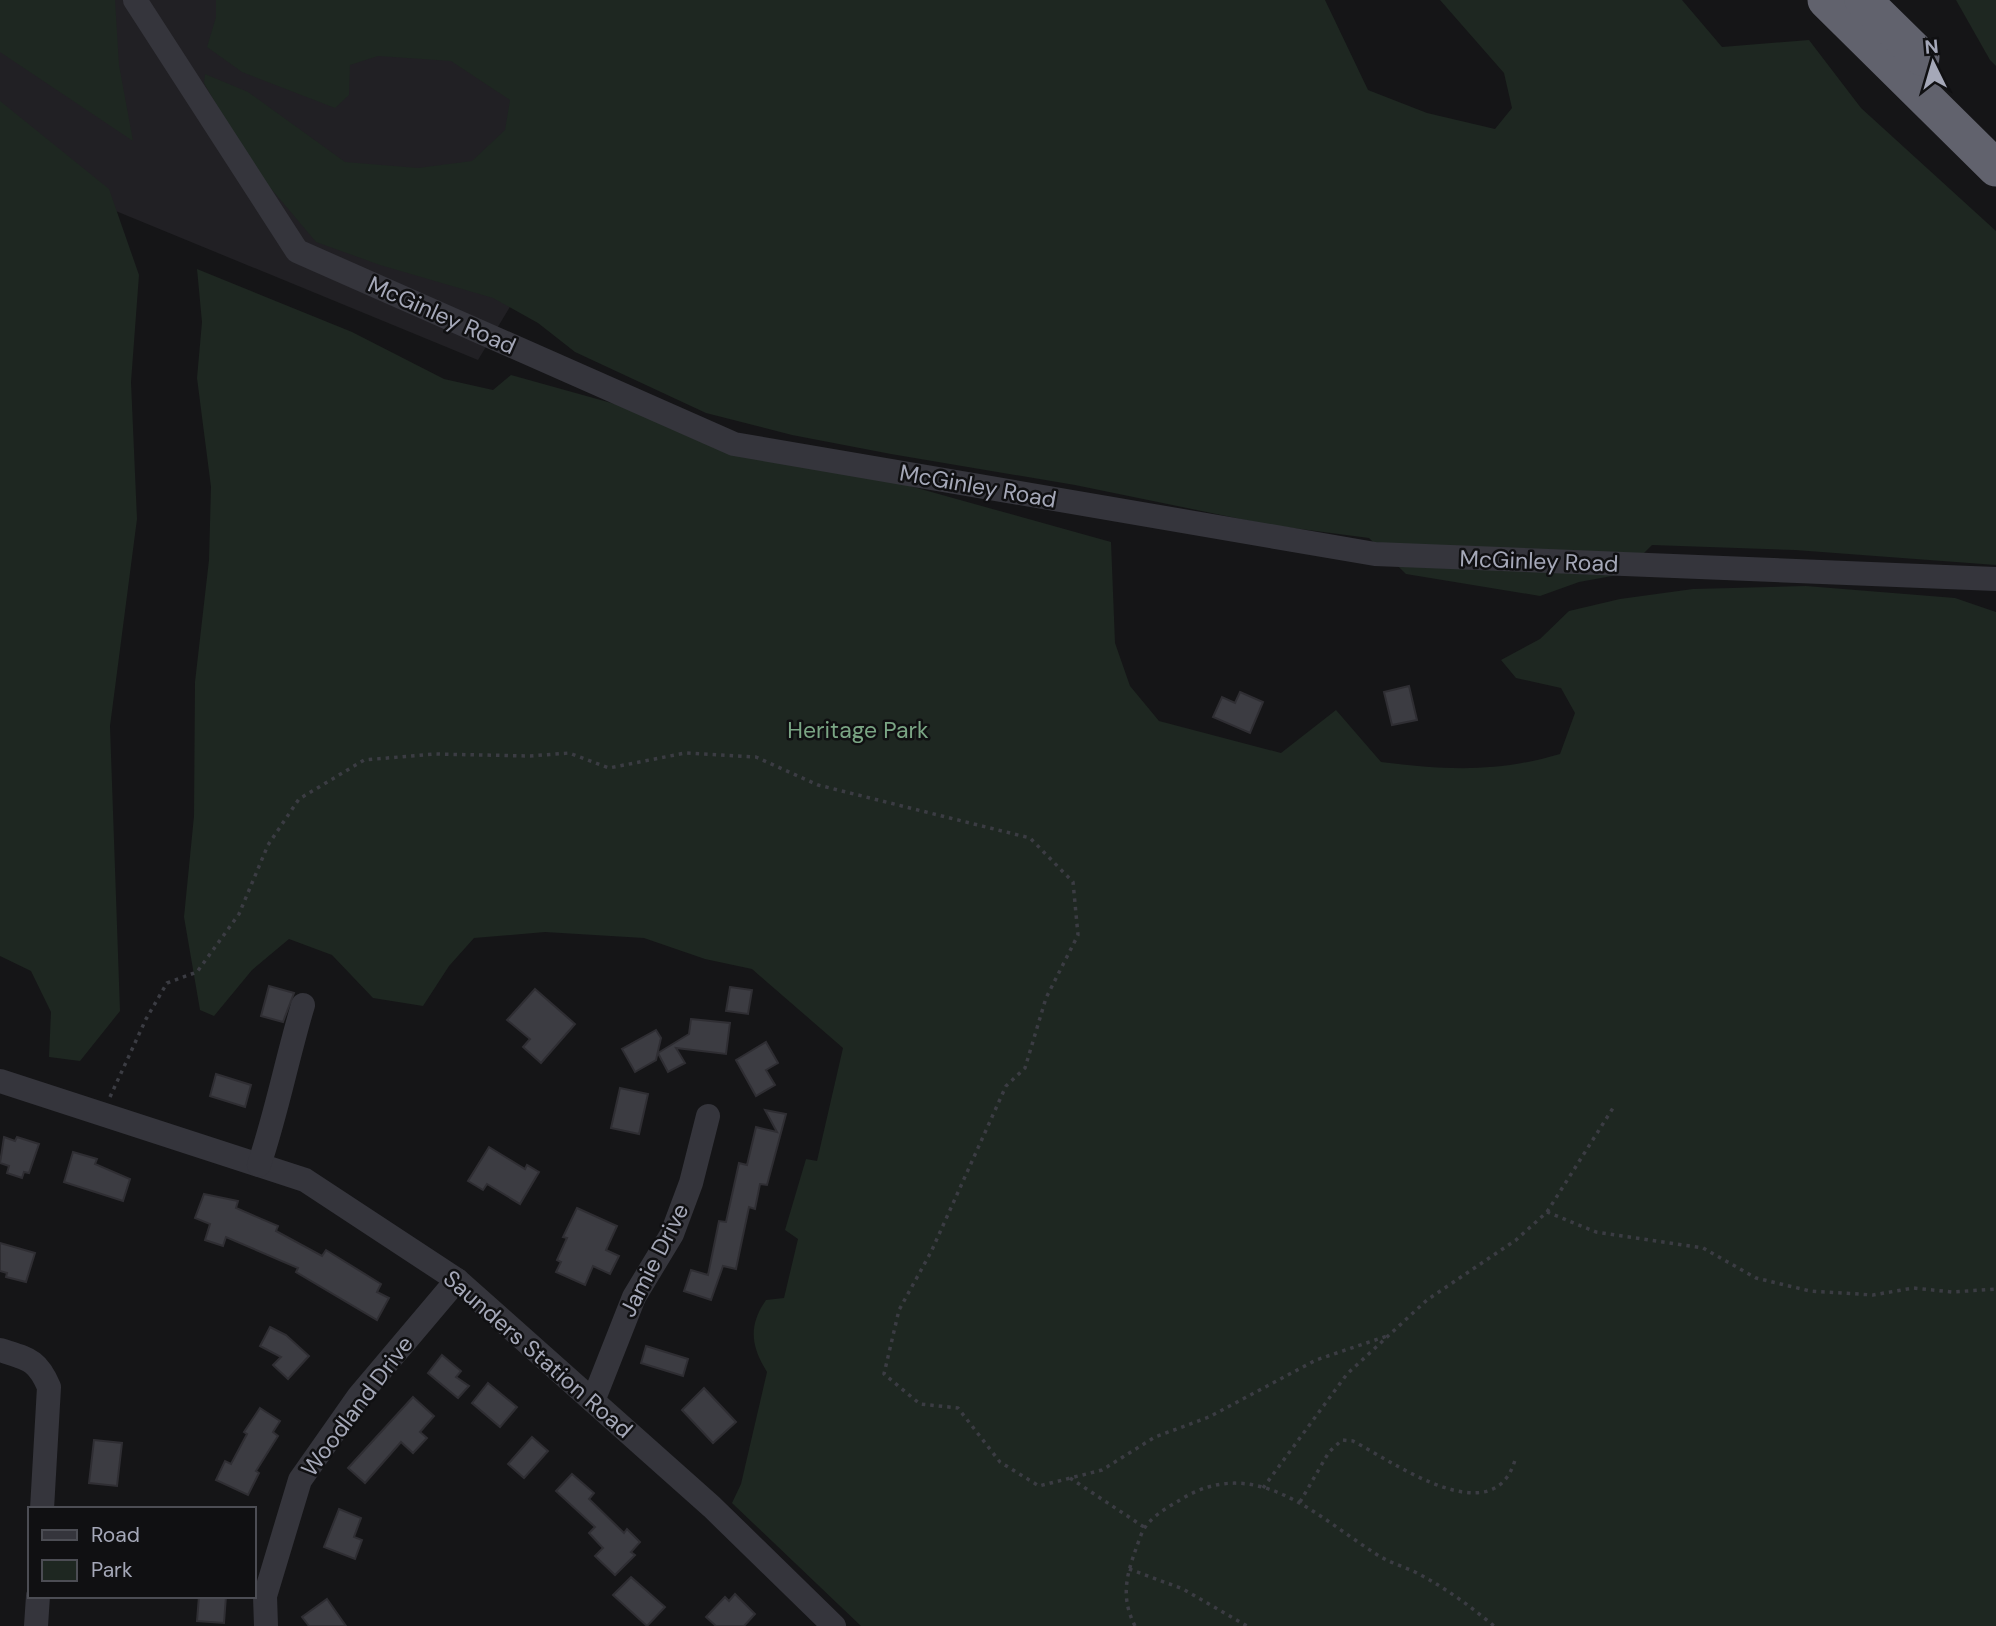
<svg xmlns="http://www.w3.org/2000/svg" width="1996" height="1626" font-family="'DM Sans',sans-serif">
<rect width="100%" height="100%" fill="#151517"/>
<path fill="#212024" d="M0,0H694L478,360L89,200L0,149Z"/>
<g fill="#1e2721">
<path d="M0,0H115L119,65L133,141L0,52Z"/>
<path d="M216,0H1325L1368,90L1427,113L1495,129L1512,108L1504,73L1440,0H1682L1722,47L1809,40L1861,108L1996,231V565L1795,550L1652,545L1623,574L1579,582L1540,596L1406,574L1369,538L1270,525L1075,485L891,454L792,435L706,413L575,352L538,323L493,298L380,265L316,242L251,165L204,83L205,74L248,92L345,162L418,168L472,161L505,130L510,100L451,61L378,56L350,65L349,95L335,108L242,72L207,47L216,17Z"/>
<path d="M1956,0H1996V66L1990,60Z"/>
<path d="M0,101L109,189L139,275L131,382L137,519L110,726L120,1011L80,1061L49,1057L51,1012L31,971L0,956Z"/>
<path d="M197,269L352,332L444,379L493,390L511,375L1111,542L1115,643L1130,686L1159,721L1281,753L1336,710L1381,762C1446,770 1496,773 1560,754L1575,713L1561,688L1516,678L1501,660L1540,639L1569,611L1620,599L1693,589L1806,586L1955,598L1996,612V1626H861L732,1503L741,1484L767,1372C751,1346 748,1326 766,1300L784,1298L798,1239L785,1230L806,1159L817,1161L843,1048L752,969L705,959L644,938L545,932L474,938L449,966L423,1006L373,998L332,955L289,939L252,970L214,1016L200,1010L184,917L194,816L195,682L209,560L211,487L197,378L202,322Z"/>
</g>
<g fill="#3c3c42" stroke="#2f2e33" stroke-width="2">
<path d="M1409,686L1417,720L1392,725L1384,692Z"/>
<path d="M1240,692L1263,702L1250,733L1213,717L1222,697L1235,703Z"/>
<path d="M269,986L294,993L283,1022L261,1016Z"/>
<path d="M730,987L752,990L748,1014L726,1011Z"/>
<path d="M535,989L575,1024L541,1063L523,1047L530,1039L507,1020Z"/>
<path d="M691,1019L730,1023L726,1054L676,1048L685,1063L668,1072L658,1053L689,1034Z"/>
<path d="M656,1030L661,1038L656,1060L635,1072L622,1049Z"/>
<path d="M766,1042L778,1063L766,1070L775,1085L756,1096L736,1060Z"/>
<path d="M216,1074L251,1085L245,1107L210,1096Z"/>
<path d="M620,1088L648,1094L639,1134L611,1128Z"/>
<path d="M765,1110L786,1114L767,1185L760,1184L755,1209L749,1207L736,1269L723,1266L711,1300L684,1291L691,1270L708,1275L719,1221L726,1222L739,1163L747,1165L756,1127L777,1132Z"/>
<path d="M4,1137L15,1141L17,1137L39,1144L29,1173L24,1172L22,1178L7,1173L9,1166L0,1163Z"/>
<path d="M489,1147L525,1169L527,1165L539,1172L520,1204L487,1184L483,1190L468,1181Z"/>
<path d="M73,1152L97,1159L95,1164L130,1179L123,1201L64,1182Z"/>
<path d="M204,1194L238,1201L236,1208L278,1226L276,1231L322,1256L326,1250L381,1284L377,1292L389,1298L377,1320L296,1272L298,1268L226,1237L223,1246L205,1240L210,1224L195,1218Z"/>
<path d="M577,1208L617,1226L606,1250L619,1256L610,1274L593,1266L585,1285L556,1272L561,1262L557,1260L567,1238L563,1237Z"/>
<path d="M0,1243L35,1253L26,1282L6,1277L7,1273L0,1271Z"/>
<path d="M270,1327L286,1335L309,1356L288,1379L273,1365L281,1357L260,1346Z"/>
<path d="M646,1346L688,1359L683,1376L641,1363Z"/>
<path d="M442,1355L461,1371L456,1377L469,1386L458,1398L428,1373Z"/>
<path d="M488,1383L517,1407L500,1427L472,1403Z"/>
<path d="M704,1388L736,1422L713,1443L682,1410Z"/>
<path d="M413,1397L434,1416L420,1432L427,1438L413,1453L401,1442L365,1483L348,1468Z"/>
<path d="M260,1408L280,1421L273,1432L278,1436L256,1471L259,1473L248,1495L216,1480L225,1461L231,1464L247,1434L244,1432Z"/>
<path d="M532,1437L548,1451L524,1478L508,1464Z"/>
<path d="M94,1440L122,1443L117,1486L89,1483Z"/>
<path d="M572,1474L594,1493L589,1499L624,1533L627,1529L640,1542L631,1552L635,1555L615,1575L595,1556L603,1548L589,1533L595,1527L556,1491Z"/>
<path d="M339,1509L361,1518L354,1537L362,1540L355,1559L324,1547Z"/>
<path d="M631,1577L665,1607L647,1626L613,1595Z"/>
<path d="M735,1594L755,1614L744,1626H716L706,1617L725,1597L729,1601Z"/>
<path d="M199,1596H226L224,1623L197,1621Z"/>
<path d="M327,1599L346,1626H309L302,1617Z"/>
</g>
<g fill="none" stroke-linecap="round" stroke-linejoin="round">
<g stroke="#3b3c43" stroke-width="3.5" stroke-dasharray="3.5 5" stroke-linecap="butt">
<path d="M110,1097L146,1019L167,983L197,972L239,914L268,845L299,799L364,760L434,754L530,756L569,753L609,768L685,753L756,757L818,785L1030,838L1073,882L1078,935L1046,998L1025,1068L1006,1086L931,1252L899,1310L884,1374L920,1404L958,1408L1000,1462L1039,1486L1102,1470L1155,1437L1209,1417L1316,1360L1390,1335"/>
<path d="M1547,1212L1613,1108"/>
<path d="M1070,1478L1144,1527"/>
<path d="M1263,1488L1347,1374L1427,1300L1516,1240L1547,1212L1596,1232L1703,1248L1756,1278L1810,1291L1873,1295L1913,1288L1952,1292L1996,1289"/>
<path d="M1300,1502L1329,1452L1342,1440L1353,1441C1392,1461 1493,1535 1515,1460"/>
<path d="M1129,1569L1183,1589L1247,1626"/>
<path d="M1135,1626C1118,1593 1129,1568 1141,1535C1147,1519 1166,1508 1180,1500C1255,1453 1315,1515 1376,1554C1388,1562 1402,1566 1415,1572C1444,1587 1469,1605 1494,1626"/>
</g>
<g stroke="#35353c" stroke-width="24">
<path d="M135,0L297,251L734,444L1375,554L1996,579"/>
<path d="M0,1081L305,1180L457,1280L712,1507L834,1626"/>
<path d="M259,1165C277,1112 287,1058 303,1005"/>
<path d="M0,1350C28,1359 37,1359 49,1387L42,1509"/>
<path d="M593,1401L634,1297L672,1234L691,1183L708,1116"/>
<path d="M36,1626L38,1596"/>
<path d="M266,1626L265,1596L300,1480L359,1396L457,1280"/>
</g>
<g stroke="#61626d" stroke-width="37">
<path d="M1826,0L1996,168"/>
<path d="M1863,0L1921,57"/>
</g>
</g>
<g text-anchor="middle" stroke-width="5" stroke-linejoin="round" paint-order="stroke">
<g font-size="23" fill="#a5a8b8" stroke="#101012">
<text transform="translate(442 315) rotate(24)" y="8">McGinley Road</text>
<text transform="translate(978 486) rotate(10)" y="8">McGinley Road</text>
<text transform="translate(1539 561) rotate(2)" y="8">McGinley Road</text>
<text transform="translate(654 1260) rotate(-63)" y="8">Jamie Drive</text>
<text transform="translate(538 1354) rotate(41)" y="8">Saunders Station Road</text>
<text transform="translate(357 1406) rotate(-53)" y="8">Woodland Drive</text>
</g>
<g font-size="23" fill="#7aa584" stroke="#101012">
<text x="858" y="738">Heritage Park</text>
</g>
</g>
<rect x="28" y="1507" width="228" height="91" fill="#101012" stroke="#4c4d54" stroke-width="2"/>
<rect x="42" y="1530" width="35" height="10" fill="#35353c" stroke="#4c4d54" stroke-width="2"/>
<text x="91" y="1542" font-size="21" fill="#a5a8b8">Road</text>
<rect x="42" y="1560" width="35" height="21" fill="#1e2721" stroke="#4c4d54" stroke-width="2"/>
<text x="91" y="1577" font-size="21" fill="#a5a8b8">Park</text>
<g transform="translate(1933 63) rotate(355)" stroke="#101012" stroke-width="5" paint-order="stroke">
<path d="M0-5L12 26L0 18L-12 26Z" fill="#a5a8b8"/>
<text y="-10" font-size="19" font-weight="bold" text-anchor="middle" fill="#a5a8b8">N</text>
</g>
</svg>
